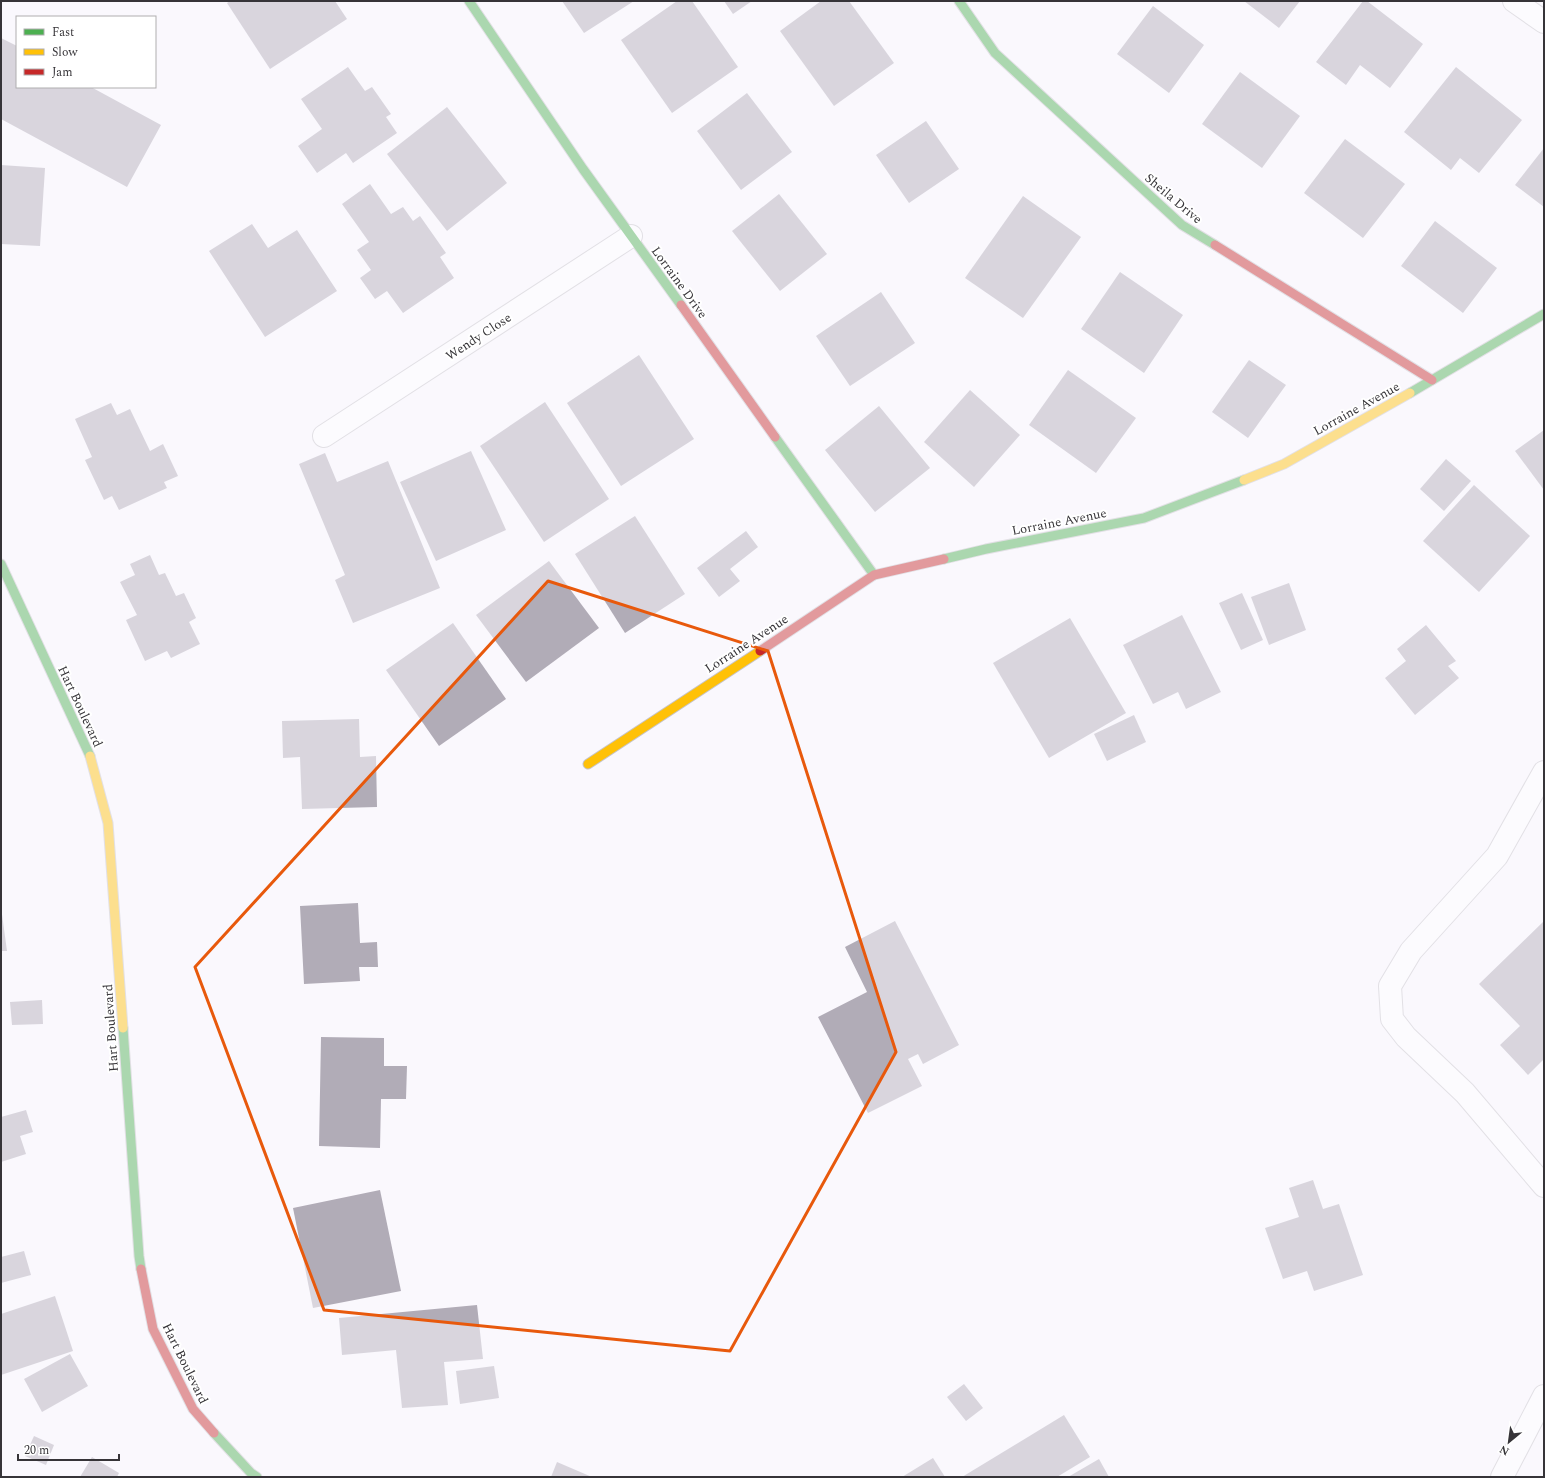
<svg xmlns="http://www.w3.org/2000/svg" width="1545" height="1478" font-family="Spectral,serif">
<rect width="100%" height="100%" fill="#faf8fd"/>
<g fill="#b1acb7">
<path d="M230,1H335L347,19L270,69L227,3Z"/>
<path d="M562,1H634L584,33Z"/>
<path d="M677,1H692L738,67L672,113L621,40Z"/>
<path d="M724,1H752L733,14Z"/>
<path d="M821,1H849L894,63L834,106L780,31Z"/>
<path d="M1244,1H1300L1279,28Z"/>
<path d="M1363,1H1367L1423,44L1390,88L1360,65L1346,85L1316,62Z"/>
<path d="M1153,6L1204,45L1169,93L1117,54Z"/>
<path d="M1,38L17,46V87H91L161,125L127,187L1,119Z"/>
<path d="M348,67L365,91L372,87L391,114L386,117L397,133L353,163L346,153L317,173L298,146L322,129L301,99Z"/>
<path d="M1456,67L1522,120L1479,173L1460,158L1451,170L1404,132Z"/>
<path d="M1240,72L1300,116L1262,168L1202,124Z"/>
<path d="M747,93L792,152L741,190L697,131Z"/>
<path d="M447,107L507,183L447,231L387,154Z"/>
<path d="M926,121L959,169L909,203L876,155Z"/>
<path d="M1345,139L1405,184L1363,238L1304,193Z"/>
<path d="M1544,148V207L1515,185Z"/>
<path d="M1,165L45,168L40,246L1,244Z"/>
<path d="M370,184L391,214L403,207L413,221L420,216L446,253L440,257L454,278L403,313L387,291L375,299L360,278L371,270L357,250L369,242L342,204Z"/>
<path d="M779,194L827,254L780,291L732,231Z"/>
<path d="M1023,196L1081,237L1023,318L965,278Z"/>
<path d="M1435,221L1497,268L1463,313L1401,266Z"/>
<path d="M252,224L268,248L297,230L337,291L265,337L209,251Z"/>
<path d="M1120,272L1183,315L1144,373L1081,329Z"/>
<path d="M881,292L915,343L850,386L816,336Z"/>
<path d="M639,355L694,439L621,486L567,403Z"/>
<path d="M1249,360L1286,385L1248,438L1212,412Z"/>
<path d="M1068,370L1136,418L1096,473L1029,425Z"/>
<path d="M970,390L1020,435L974,487L924,442Z"/>
<path d="M545,402L609,499L544,542L480,446Z"/>
<path d="M111,403L117,415L130,409L150,451L163,444L178,476L164,482L167,488L119,510L112,496L104,500L85,460L92,457L75,419Z"/>
<path d="M879,406L930,468L875,512L825,450Z"/>
<path d="M1544,430V490L1515,451Z"/>
<path d="M471,451L506,530L436,561L400,482Z"/>
<path d="M325,453L337,482L388,461L440,588L353,623L335,580L345,575L299,464Z"/>
<path d="M1446,459L1471,481L1444,511L1420,489Z"/>
<path d="M1474,485L1530,536L1479,592L1423,541Z"/>
<path d="M635,516L685,594L625,633L575,554Z"/>
<path d="M746,531L758,547L730,569L740,581L719,597L697,568Z"/>
<path d="M150,555L159,575L165,573L176,596L184,593L196,618L189,622L200,644L171,658L167,651L145,661L126,620L137,615L120,582L135,575L130,564Z"/>
<path d="M549,561L599,628L526,682L476,615Z"/>
<path d="M1289,583L1306,630L1269,645L1251,597Z"/>
<path d="M1242,593L1263,640L1241,650L1219,603Z"/>
<path d="M1182,615L1221,692L1186,709L1178,692L1153,704L1123,645Z"/>
<path d="M1070,618L1126,713L1049,758L993,663Z"/>
<path d="M453,623L506,699L439,746L386,670Z"/>
<path d="M1426,625L1456,661L1448,666L1459,678L1415,715L1385,678L1406,661L1397,649Z"/>
<path d="M1134,715L1146,742L1107,761L1094,734Z"/>
<path d="M359,719L360,757L376,756L377,807L302,809L300,757L283,758L282,721Z"/>
<path d="M358,903L360,943L377,942L378,967H359L360,981L304,984L300,906Z"/>
<path d="M1,907L7,951H1Z"/>
<path d="M895,921L959,1045L923,1064L918,1054L908,1059L922,1086L868,1113L818,1017L867,992L845,947Z"/>
<path d="M1544,921V1059L1528,1075L1500,1045L1520,1026L1479,984Z"/>
<path d="M42,1000L43,1024L12,1025L10,1002Z"/>
<path d="M321,1037L384,1038V1066H407L406,1099H381L380,1148L319,1146Z"/>
<path d="M26,1110L33,1132L20,1136L26,1154L1,1162V1117Z"/>
<path d="M1313,1180L1323,1209L1339,1204L1363,1275L1314,1291L1307,1271L1283,1279L1265,1228L1299,1217L1289,1188Z"/>
<path d="M380,1190L401,1291L313,1308L293,1208Z"/>
<path d="M24,1251L31,1275L1,1283V1257Z"/>
<path d="M55,1296L73,1351L1,1375V1314Z"/>
<path d="M477,1305L483,1359L444,1362L448,1405L402,1408L396,1350L342,1355L339,1318Z"/>
<path d="M70,1354L88,1386L42,1412L24,1379Z"/>
<path d="M494,1366L499,1398L460,1404L456,1371Z"/>
<path d="M964,1384L983,1408L966,1421L947,1397Z"/>
<path d="M1064,1415L1090,1457L1057,1477H962Z"/>
<path d="M34,1436L54,1445L46,1465L25,1456Z"/>
<path d="M92,1457L119,1473L117,1477H80Z"/>
<path d="M933,1458L945,1477H902Z"/>
<path d="M1099,1459L1109,1477H1068Z"/>
<path d="M557,1462L592,1477H551Z"/>
</g>
<g fill="none" stroke-linecap="round" stroke-linejoin="round">
<defs>
<g id="street">
<path d="M1514,1L1544,22"/>
<path d="M324,436L631,236"/>
<path d="M1544,772L1497,856L1411,951L1390,986L1392,1019L1406,1037L1465,1093L1544,1186"/>
<path d="M1502,1477L1544,1396"/>
</g>
<g id="fast">
<path d="M469,1L583,169L681,305"/>
<path d="M959,1L995,53L1182,225L1215,245"/>
<path d="M1410,393L1544,314"/>
<path d="M775,437L874,575"/>
<path d="M944,559L986,549L1144,518L1244,480"/>
<path d="M1,564L90,756"/>
<path d="M123,1028L139,1256L141,1269"/>
<path d="M214,1433L251,1473L257,1477"/>
</g>
<g id="slow">
<path d="M1244,480L1284,464L1410,393"/>
<path d="M90,756L108,823L123,1028"/>
<path d="M588,764L760,651"/>
</g>
<g id="jam">
<path d="M1215,245L1432,380"/>
<path d="M681,305L775,437"/>
<path d="M760,651L874,575L944,559"/>
<path d="M141,1269L153,1329L193,1409L214,1433"/>
</g>
</defs>
<use href="#street" stroke="#c6c4c8" stroke-width="24"/>
<use href="#fast" stroke="#c6c4c8" stroke-width="11"/>
<use href="#slow" stroke="#c6c4c8" stroke-width="11"/>
<use href="#jam" stroke="#c6c4c8" stroke-width="11"/>
<use href="#street" stroke="#fefeff" stroke-width="22"/>
<use href="#fast" stroke="#4caf50" stroke-width="9"/>
<use href="#slow" stroke="#ffc107" stroke-width="9"/>
<use href="#jam" stroke="#c62828" stroke-width="9"/>
</g>
<path d="M0 0H1545V1478H0ZM548,581L768,651L896,1052L730,1351L324,1310L195,967Z" fill="#faf8fd" fill-opacity=".55" fill-rule="evenodd"/>
<path fill="none" stroke="#e8590c" stroke-width="3" stroke-linejoin="round" d="M548,581L768,651L896,1052L730,1351L324,1310L195,967Z"/>
<g text-anchor="middle" stroke-width="4" stroke-linejoin="round" paint-order="stroke">
<g font-size="13" fill="#363438" stroke="#fff">
<text transform="translate(1174 198) rotate(40)" y="5">Sheila Drive</text>
<text transform="translate(680 282) rotate(54)" y="5">Lorraine Drive</text>
<text transform="translate(478 336) rotate(-33)" y="5">Wendy Close</text>
<text transform="translate(1356 408) rotate(-29)" y="5">Lorraine Avenue</text>
<text transform="translate(1059 521) rotate(-11)" y="5">Lorraine Avenue</text>
<text transform="translate(746 643) rotate(-33)" y="5">Lorraine Avenue</text>
<text transform="translate(81 706) rotate(65)" y="5">Hart Boulevard</text>
<text transform="translate(110 1028) rotate(-94)" y="5">Hart Boulevard</text>
<text transform="translate(186 1363) rotate(64)" y="5">Hart Boulevard</text>
</g>
</g>
<rect width="1545" height="1478" fill="none" stroke="#363438" stroke-width="4"/>
<rect x="16" y="16" width="140" height="72" fill="#ffffff" stroke="#afaeaf"/>
<rect x="24" y="29" width="20" height="6" fill="#4caf50" stroke="#afaeaf"/>
<text x="52" y="36" font-size="12" fill="#363438">Fast</text>
<rect x="24" y="49" width="20" height="6" fill="#ffc107" stroke="#afaeaf"/>
<text x="52" y="56" font-size="12" fill="#363438">Slow</text>
<rect x="24" y="69" width="20" height="6" fill="#c62828" stroke="#afaeaf"/>
<text x="52" y="76" font-size="12" fill="#363438">Jam</text>
<g transform="translate(1509 1442) rotate(209)" stroke="#ffffff" stroke-width="3" paint-order="stroke">
<path d="M0-3L7 15L0 10L-7 15Z" fill="#363438"/>
<text y="-6" font-size="11" font-weight="bold" text-anchor="middle" fill="#363438">N</text>
</g>
<path d="M18 1454v6h101v-6" fill="none" stroke="#363438" stroke-width="2"/>
<text x="24" y="1454" font-size="12" fill="#363438" stroke="#ffffff" stroke-width="3" paint-order="stroke">20 m</text>
</svg>
